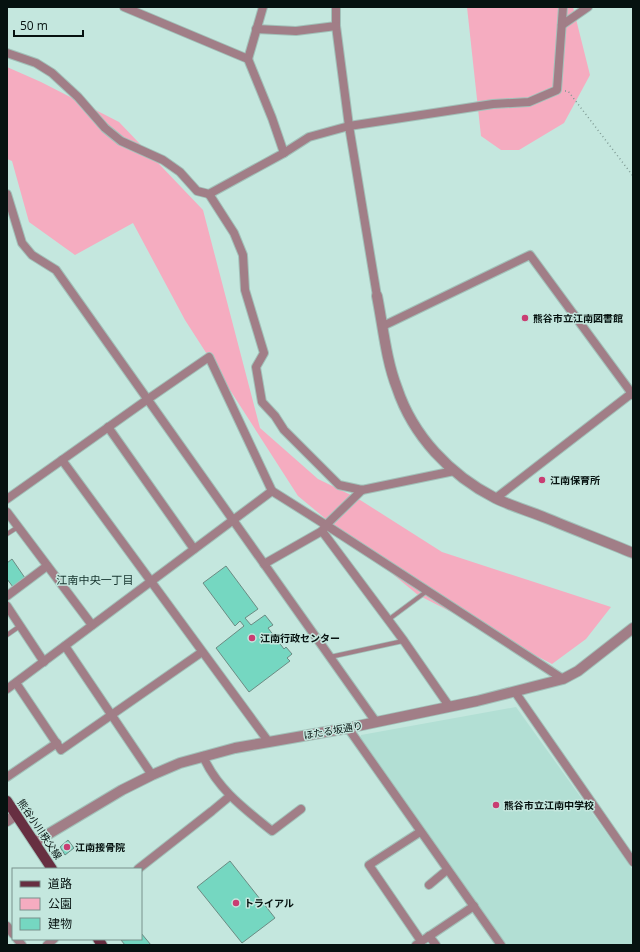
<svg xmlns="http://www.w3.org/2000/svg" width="640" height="952" font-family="'Open Sans','Noto Sans JP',sans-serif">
<rect width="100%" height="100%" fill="#c4e7de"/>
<path fill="#b2dfd4" d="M516,707L633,870V945H507L359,740L361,735Z"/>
<g fill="#f5acc0">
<path d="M467,7H573L590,75L564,123L519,150H501L481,136Z"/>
<path d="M7,67L41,82L119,122L203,210L260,428L318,479L357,498L442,552L611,607L586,639L552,664L418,595L298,496L185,320L133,223L75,255L29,222L12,161L7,159Z"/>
</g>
<g fill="#75d7c1" stroke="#6b8b83">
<path d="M12,559L25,578L13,587L7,579V563Z"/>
<path d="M226,566L258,609L245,618L251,625L265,615L273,625L268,628L284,649L286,647L292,654L287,658L290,661L249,692L216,648L244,626L240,621L235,626L203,583Z"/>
<path d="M68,840L74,848L65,855L60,847Z"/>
<path d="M230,861L275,918L242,943L197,887Z"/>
<path d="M141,933L151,945H125L121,940L141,939Z"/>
</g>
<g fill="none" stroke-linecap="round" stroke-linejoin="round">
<defs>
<g id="service">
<path d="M7,534L18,527"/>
<path d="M388,620L427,591"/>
<path d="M7,635L20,626"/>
<path d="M330,657L403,641"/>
</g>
<g id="minor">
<path d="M124,7L248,59L272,118L284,153"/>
<path d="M336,7V26L349,126L377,296"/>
<path d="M562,25L588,7"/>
<path d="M256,29L296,31L336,26"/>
<path d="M7,53L36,63L52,73L78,97L105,128L121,141L163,160L180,172L197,191L209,194L284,153L309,137L349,126L493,104L529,102L557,90L563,7"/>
<path d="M248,59L263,7"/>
<path d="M7,194L22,243L32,255L56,270L376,722"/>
<path d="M209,194L234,233L243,255L245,290L264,353L256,367L262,402L275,416L284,430L339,485L362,490L454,471"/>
<path d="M383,326L530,255L633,395"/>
<path d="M108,427L194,549"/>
<path d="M62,460L268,741"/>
<path d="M272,491L326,525L563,679"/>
<path d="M496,498L632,393"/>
<path d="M7,499L148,399L209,357L272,491L7,689"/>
<path d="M7,512L92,625"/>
<path d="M322,531L404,641L449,706"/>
<path d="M264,564L322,531L326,525L362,490"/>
<path d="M7,596L47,566"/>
<path d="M7,606L44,662"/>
<path d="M65,646L152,775"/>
<path d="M16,683L61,750L202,652"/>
<path d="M515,692L633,862"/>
<path d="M348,728L501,945"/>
<path d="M203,756C217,789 246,810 272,831L301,809"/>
<path d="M7,777L57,743"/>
<path d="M420,832L369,865L421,941"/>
<path d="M138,869L212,811L230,796"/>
<path d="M429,885L447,870"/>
<path d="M7,926L13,934"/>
<path d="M429,936L436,945"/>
<path d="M17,939L22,945"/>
<path d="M47,945L54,939"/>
<path d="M416,945L474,906"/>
</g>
<g id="tertiary">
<path d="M377,296C383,326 386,360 397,388C413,436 450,475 495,498C511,506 529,511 546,518C575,530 604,541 633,553"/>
<path d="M7,821L16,815"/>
<path d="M35,842L122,790L152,775L180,763L235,748L348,728L477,701L563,679L578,671L633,628"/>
</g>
<g id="primary">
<path d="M7,801L52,869"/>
<path d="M98,939L102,945"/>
</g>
</defs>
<use href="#service" stroke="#a2c1b9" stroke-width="5.5"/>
<use href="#minor" stroke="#a2c1b9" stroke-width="10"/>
<use href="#tertiary" stroke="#a2c1b9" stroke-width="12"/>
<use href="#primary" stroke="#a2c1b9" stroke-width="12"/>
<path stroke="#7f9a94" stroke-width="1.5" stroke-dasharray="1 3" stroke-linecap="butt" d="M565,91H568L633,176"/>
<use href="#service" stroke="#a17e87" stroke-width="4"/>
<use href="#minor" stroke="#a17e87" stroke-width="8"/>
<use href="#tertiary" stroke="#a17e87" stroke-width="10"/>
<use href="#primary" stroke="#672f41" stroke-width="10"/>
</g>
<g fill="#c93d72" stroke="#c4e7de" stroke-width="1.5">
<circle cx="525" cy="318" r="4"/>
<circle cx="542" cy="480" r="4"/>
<circle cx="252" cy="638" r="4"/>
<circle cx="496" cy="805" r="4"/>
<circle cx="67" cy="847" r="4"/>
<circle cx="236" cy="903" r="4"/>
</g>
<g text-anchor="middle" stroke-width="3" stroke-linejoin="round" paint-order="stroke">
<g font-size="10" font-weight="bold" fill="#061210" stroke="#c4e7de" text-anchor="start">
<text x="533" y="322">熊谷市立江南図書館</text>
<text x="550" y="484">江南保育所</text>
<text x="260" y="642">江南行政センター</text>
<text x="504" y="809">熊谷市立江南中学校</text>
<text x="75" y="851">江南接骨院</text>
<text x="244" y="907">トライアル</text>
</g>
<g font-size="10" fill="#061210" stroke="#c4e7de">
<text transform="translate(333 730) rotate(-10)" y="4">ほたる坂通り</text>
<text transform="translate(40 829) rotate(56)" y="4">熊谷小川秩父線</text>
</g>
<g font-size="11" fill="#14322c" stroke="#c4e7de">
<text x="95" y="584">江南中央一丁目</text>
</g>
</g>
<rect width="640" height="952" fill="none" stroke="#061210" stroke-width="16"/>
<rect x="12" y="868" width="130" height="72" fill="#c4e7de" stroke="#78928c"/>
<rect x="20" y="881" width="20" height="6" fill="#672f41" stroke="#78928c"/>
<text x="48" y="888" font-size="12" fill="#061210">道路</text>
<rect x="20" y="898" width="20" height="12" fill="#f5acc0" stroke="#78928c"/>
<text x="48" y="908" font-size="12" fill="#061210">公園</text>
<rect x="20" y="918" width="20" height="12" fill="#75d7c1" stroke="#78928c"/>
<text x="48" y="928" font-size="12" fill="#061210">建物</text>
<path d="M14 30v6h69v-6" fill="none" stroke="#061210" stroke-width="2"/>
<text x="20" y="30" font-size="12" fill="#061210" stroke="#c4e7de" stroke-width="3" paint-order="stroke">50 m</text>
</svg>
